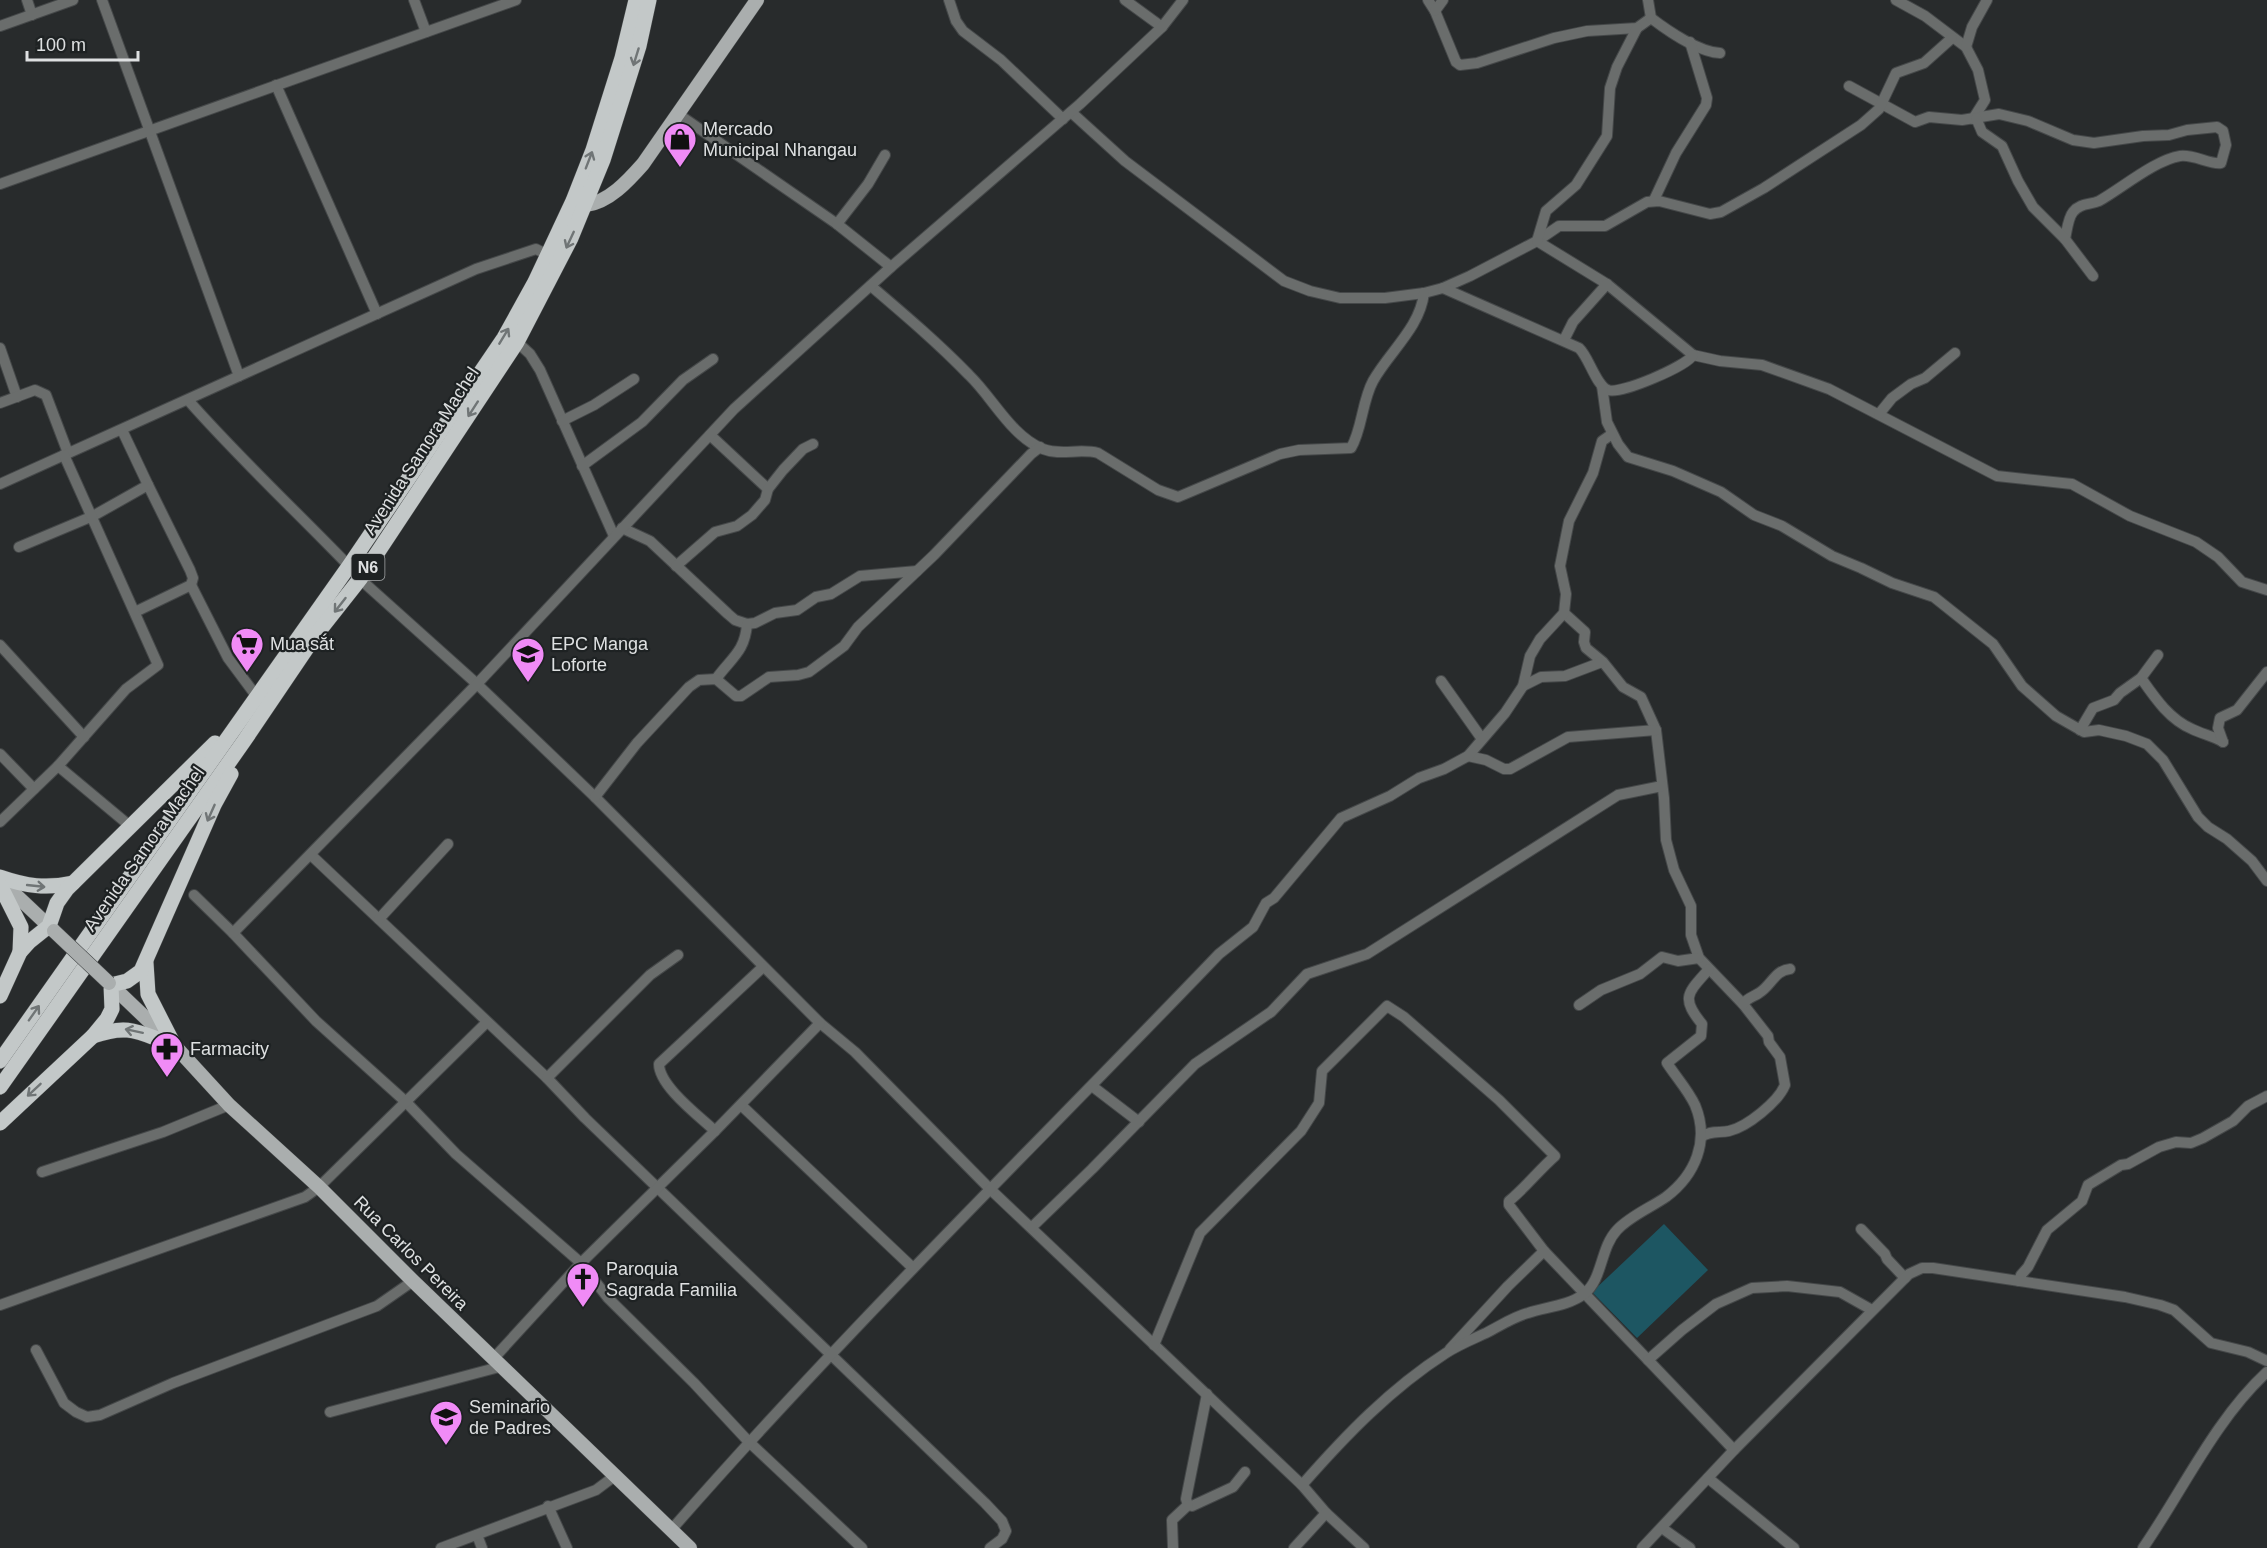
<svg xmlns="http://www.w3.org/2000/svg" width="2267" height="1548" font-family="Helvetica,sans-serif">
<rect width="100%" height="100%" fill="#282b2c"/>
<path fill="#1d5662" d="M1664,1224L1708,1270L1637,1338L1592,1292Z"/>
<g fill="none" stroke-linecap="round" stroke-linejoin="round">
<defs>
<g id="minor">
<path d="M27,0L32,15"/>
<path d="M102,0L239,376"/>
<path d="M414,0L426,32"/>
<path d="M949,0L956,21L963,31L1001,60L1063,119"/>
<path d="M1125,0L1162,27"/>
<path d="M1428,0L1435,11L1456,62L1460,65L1477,63L1554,38L1587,31L1637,28L1651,18"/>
<path d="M1648,0L1651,18C1668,31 1699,52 1720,53"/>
<path d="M1896,0L1925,16L1966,47L1978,70L1985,100L1973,119"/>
<path d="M1435,11L1443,0"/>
<path d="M0,26L73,0"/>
<path d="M1966,47L1972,27L1987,0"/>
<path d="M276,85L377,314"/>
<path d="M1849,86L1915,122L1929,117L1962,120L1999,114L2028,121L2073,140L2094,143L2143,136L2169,135L2187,130L2217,127L2223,131L2226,145L2221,163C2210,165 2194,154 2180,156C2155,160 2122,188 2099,201C2090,205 2080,203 2073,212C2068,218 2067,230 2065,239"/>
<path d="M1071,112L1125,161L1284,281L1310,291L1340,298H1385L1424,293L1443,288L1470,276L1537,241L1559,226H1605L1647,202L1659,201L1710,214L1721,212L1764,188L1861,125L1879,109L1896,73L1924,63L1952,38"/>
<path d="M678,114L837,224L891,267"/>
<path d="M1976,118L1982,132L2002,146L2018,181L2033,207L2065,239L2093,276"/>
<path d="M0,184L516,0"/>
<path d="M1654,200L1676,153L1706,105L1707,98L1690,42"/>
<path d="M837,224L868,184L885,155"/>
<path d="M1537,241L1607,284L1693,355L1720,361L1762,365L1829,389L1997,476L2072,484L2130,516L2196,542L2218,557L2242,582L2267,590"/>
<path d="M1537,241L1546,211L1576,185L1607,136L1610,88L1617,67L1637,28"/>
<path d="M871,286C905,315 938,343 969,375C993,398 1011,436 1043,449C1060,456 1080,448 1098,453L1158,490L1178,497L1280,454L1299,450L1351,448C1362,430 1362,401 1373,381C1389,352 1420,328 1424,293"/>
<path d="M1443,288L1579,348C1589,357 1596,386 1608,390C1620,395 1687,366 1693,355"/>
<path d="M1564,340L1573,322L1607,284"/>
<path d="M517,342L530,354L540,370L614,536"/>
<path d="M0,348L17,397"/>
<path d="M1602,386L1607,422L1618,444L1628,457L1673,471L1721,492L1754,515L1782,526L1832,556L1861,568L1892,583L1934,597L1993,644L2022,686L2056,716L2084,732L2099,730L2126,736L2147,744L2163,760L2198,817L2208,827L2227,839L2252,861L2267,881"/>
<path d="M188,400C239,458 295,510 349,566"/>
<path d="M0,403L35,390L46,395L68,453"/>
<path d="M1879,414L1892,398L1911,384L1925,378L1955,353"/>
<path d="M562,421L594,405L634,379"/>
<path d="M710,435L768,489"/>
<path d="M582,466L642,422L683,380L713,359"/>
<path d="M0,484L476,269L536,249L548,255"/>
<path d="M148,485L190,570L193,578L191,585"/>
<path d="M622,528L650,541L728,614L735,620L747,624L755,623L775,613L797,610L816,597L831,594L860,576L917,571"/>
<path d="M19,547L93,516L148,485L122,430"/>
<path d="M676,566L715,532L737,526L752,515L765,500L768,489L783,470L803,449L813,444"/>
<path d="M360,579L477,684L595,797L820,1023L855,1052L990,1189L1302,1485L1326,1513L1364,1548"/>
<path d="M135,612L191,585L228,658L257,697"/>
<path d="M1564,613L1585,632L1584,642L1586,648L1603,662L1623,687L1641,697L1656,730L1664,798L1666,840L1674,870L1691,906V935L1699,958L1743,1004L1768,1036L1769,1042L1780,1057L1785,1085C1778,1102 1747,1127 1729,1131C1719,1133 1710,1130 1701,1137"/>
<path d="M0,645L84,737"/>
<path d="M2141,678C2155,698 2169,719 2192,729C2202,734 2213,736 2223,742"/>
<path d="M716,679C731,658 745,652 747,624"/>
<path d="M1441,681L1482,739"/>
<path d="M1523,686L1541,677L1565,676L1602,662"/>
<path d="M2080,730L2093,708L2114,700L2120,693L2141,678L2158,655"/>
<path d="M2223,742L2218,728L2220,718L2237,710L2267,672"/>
<path d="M0,754L34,789"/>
<path d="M1468,756L1486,760L1504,769H1510L1568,737L1656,730"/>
<path d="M58,766L130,826"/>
<path d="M595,797L637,743L689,687L699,680L716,679L736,696H741L769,677L798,675L809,672L844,646L858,627L934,555L1031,454L1040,447"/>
<path d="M0,822L58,766L126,689L158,665L64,455"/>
<path d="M311,855L547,1078L585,1118L985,1503L1002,1521L1006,1531L1002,1539L990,1548"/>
<path d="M194,895L233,933L316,1021L406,1102L456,1154L581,1263L608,1298L694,1383L748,1441L862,1548"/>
<path d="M379,919L448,844"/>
<path d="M233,933L477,684L734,409L891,267L1080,104L1162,27L1183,0"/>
<path d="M1743,1004C1747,998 1753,997 1759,993C1771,986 1775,970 1790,969"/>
<path d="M1579,1005L1601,990L1640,974L1662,957L1678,961L1699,958"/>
<path d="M547,1078L650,975L678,955"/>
<path d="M1092,1086L1139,1122"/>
<path d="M741,1105L913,1268"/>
<path d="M715,1131C699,1116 659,1086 659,1064L763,967"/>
<path d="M42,1172L163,1132L229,1105"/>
<path d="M1032,1227L1092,1169L1195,1064L1271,1012L1307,974L1367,954L1618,795L1662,786"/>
<path d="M1861,1229L1885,1254L1887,1259L1905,1278"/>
<path d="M2019,1281L2021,1275L2028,1267L2047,1230L2082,1201L2088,1185L2121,1165L2128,1164L2159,1147L2176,1142L2191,1143L2203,1138L2233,1121L2248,1106L2267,1096"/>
<path d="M0,1305L305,1197L319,1187L487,1022"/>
<path d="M1154,1345L1200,1233L1301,1131L1319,1103L1322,1071L1387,1006L1404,1017L1499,1100L1555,1156C1539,1170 1526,1187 1509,1201V1205L1544,1251"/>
<path d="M1450,1349L1508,1286L1544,1251L1734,1450"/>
<path d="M36,1350L64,1403L76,1412L87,1417L100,1415L173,1383L377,1306L413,1281"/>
<path d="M494,1358L581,1263L715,1131L820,1023"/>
<path d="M1648,1360L1682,1330L1716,1304L1752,1288L1787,1286L1840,1292L1872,1310"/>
<path d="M1207,1394L1186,1499L1188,1505L1192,1506L1233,1487L1245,1472"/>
<path d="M330,1412L503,1366"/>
<path d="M1708,1478L1794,1548"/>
<path d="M1302,1485C1345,1436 1390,1389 1446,1353C1458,1345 1473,1339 1486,1333C1500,1326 1513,1317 1528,1313C1546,1307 1568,1306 1584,1294C1603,1279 1600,1248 1617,1230C1630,1216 1650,1208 1666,1197C1695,1175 1710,1141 1695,1105C1688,1090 1676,1077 1667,1063L1701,1036L1702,1024C1680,997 1688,993 1709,969"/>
<path d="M548,1506L567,1548"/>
<path d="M1662,1528L1690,1548"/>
<path d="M672,1529C846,1330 1036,1145 1219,954L1253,927L1266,903L1274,898L1341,818L1390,796L1419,778L1444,769L1468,756L1505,713L1523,686L1530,656L1540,639L1564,613L1566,594L1560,566L1569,521L1593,473L1602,441L1612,434"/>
<path d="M477,1535L482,1548"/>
<path d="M441,1548L596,1490L616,1475"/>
<path d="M1173,1548L1172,1520L1188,1505"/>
<path d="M1294,1548L1326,1513"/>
<path d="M1642,1548L1734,1450L1909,1274L1922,1268H1933L2125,1297L2160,1305L2174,1310L2211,1343L2248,1352L2267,1361"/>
<path d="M2143,1548C2183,1490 2215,1420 2267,1372"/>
</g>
<g id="major">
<path d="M586,205C609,202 628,181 643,164L757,0"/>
<path d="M0,880L54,931"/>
<path d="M109,983L174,1045L229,1105L319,1187L413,1281L690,1548"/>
</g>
<g id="highway">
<path d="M0,877C26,886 46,889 73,883"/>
<path d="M0,885L21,927L20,952"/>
<path d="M146,963L148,994L174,1045"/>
<path d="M0,996L20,952L29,942L49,926L57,903L67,889L215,743"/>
<path d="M93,1036C130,1023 139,1033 174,1045"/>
<path d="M0,1061L349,566L504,338L535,282L573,201L593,150L622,58L636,0"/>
<path d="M0,1087L244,741L315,636L360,579L517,342L571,238L603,160L639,46L649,0"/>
<path d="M0,1123L93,1036L107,1019L112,1009L111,985L127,981L141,971L214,805L231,774"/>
</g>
</defs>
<use href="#minor" stroke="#454849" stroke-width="12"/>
<use href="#major" stroke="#454849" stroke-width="15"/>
<use href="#highway" stroke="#454849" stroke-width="16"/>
<use href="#minor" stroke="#6a6d6c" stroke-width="10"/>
<use href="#major" stroke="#aaaeae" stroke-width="14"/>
<use href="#highway" stroke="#c3c8c8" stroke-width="15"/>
<defs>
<path id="major-bridge" d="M54,931L109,983"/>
</defs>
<use href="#major-bridge" stroke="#454849" stroke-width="15" stroke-linecap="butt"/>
<use href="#major-bridge" stroke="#aaaeae" stroke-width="14"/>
</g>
<defs><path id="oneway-shaft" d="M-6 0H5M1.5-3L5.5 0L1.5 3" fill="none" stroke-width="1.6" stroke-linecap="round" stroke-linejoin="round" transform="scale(1.5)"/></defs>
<g stroke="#707576">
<use href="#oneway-shaft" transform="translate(636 57) rotate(107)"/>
<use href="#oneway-shaft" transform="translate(589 160) rotate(-69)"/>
<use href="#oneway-shaft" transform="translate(570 240) rotate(115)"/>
<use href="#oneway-shaft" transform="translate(504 336) rotate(-59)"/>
<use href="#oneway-shaft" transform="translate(473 409) rotate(123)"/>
<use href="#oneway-shaft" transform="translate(340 605) rotate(128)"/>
<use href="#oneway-shaft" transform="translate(211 813) rotate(114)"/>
<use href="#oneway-shaft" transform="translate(36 886) rotate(6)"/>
<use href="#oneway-shaft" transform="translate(34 1013) rotate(-55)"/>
<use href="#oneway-shaft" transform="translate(134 1031) rotate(-168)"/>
<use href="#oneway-shaft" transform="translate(34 1090) rotate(137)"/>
</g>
<defs>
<symbol id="shop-pin" viewBox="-11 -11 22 30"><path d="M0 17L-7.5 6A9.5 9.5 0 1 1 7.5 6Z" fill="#f08bf6" stroke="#1e2223"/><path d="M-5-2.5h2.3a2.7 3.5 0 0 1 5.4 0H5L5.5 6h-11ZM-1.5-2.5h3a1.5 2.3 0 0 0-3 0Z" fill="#111"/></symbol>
<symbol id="supermarket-pin" viewBox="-11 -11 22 30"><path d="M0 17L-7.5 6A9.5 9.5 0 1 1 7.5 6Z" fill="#f08bf6" stroke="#1e2223"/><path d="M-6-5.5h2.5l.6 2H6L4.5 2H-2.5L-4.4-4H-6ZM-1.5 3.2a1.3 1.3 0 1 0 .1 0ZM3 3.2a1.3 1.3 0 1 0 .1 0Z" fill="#111"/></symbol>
<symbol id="school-pin" viewBox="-11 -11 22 30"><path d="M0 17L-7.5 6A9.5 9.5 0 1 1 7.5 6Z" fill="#f08bf6" stroke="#1e2223"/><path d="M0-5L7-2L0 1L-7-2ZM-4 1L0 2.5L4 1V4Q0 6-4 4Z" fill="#111"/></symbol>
<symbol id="pharmacy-pin" viewBox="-11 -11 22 30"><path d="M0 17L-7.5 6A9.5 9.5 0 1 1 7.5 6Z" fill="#f08bf6" stroke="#1e2223"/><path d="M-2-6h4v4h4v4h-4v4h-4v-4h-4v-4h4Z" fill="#111"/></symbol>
<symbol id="church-pin" viewBox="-11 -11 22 30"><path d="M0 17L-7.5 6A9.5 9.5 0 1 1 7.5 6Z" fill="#f08bf6" stroke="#1e2223"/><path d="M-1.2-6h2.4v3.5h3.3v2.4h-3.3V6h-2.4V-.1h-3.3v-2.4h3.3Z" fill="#111"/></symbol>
<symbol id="university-pin" viewBox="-11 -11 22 30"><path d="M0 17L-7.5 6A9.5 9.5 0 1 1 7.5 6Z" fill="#f08bf6" stroke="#1e2223"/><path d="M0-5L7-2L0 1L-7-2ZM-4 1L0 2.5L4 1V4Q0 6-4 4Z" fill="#111"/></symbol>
</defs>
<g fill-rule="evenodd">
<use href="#shop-pin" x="661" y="120" width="38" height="52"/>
<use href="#supermarket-pin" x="228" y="625" width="38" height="52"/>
<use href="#school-pin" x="509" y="635" width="38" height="52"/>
<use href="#pharmacy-pin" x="148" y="1030" width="38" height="52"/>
<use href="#church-pin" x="564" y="1260" width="38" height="52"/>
<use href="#university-pin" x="427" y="1398" width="38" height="52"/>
</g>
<g text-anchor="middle" stroke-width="4.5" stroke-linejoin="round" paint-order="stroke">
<rect fill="#1e2223" stroke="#a4a7a8" stroke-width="1.5" x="351.5" y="554" width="33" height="26" rx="4.5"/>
<g font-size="16" font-weight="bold" fill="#dee0e1">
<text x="368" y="573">N6</text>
</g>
<g font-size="18" fill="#dee0e1" stroke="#1e2223" text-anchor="start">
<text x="703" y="135">Mercado<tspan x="703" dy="21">Municipal Nhangau</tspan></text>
<text x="270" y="650">Mua sắt</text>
<text x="551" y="650">EPC Manga<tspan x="551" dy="21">Loforte</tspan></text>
<text x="190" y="1055">Farmacity</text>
<text x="606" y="1275">Paroquia<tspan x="606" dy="21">Sagrada Familia</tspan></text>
<text x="469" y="1413">Seminario<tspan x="469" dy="21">de Padres</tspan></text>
</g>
<g font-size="18" fill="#dee0e1" stroke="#1e2223">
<text transform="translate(421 451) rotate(-57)" y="6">Avenida Samora Machel</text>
<text transform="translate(144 849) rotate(-55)" y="6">Avenida Samora Machel</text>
<text transform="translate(411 1253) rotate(45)" y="6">Rua Carlos Pereira</text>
</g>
</g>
<path d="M27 51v9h111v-9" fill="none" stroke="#dee0e1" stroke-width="3"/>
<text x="36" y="51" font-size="18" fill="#dee0e1" stroke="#1e2223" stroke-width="4.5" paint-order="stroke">100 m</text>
</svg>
